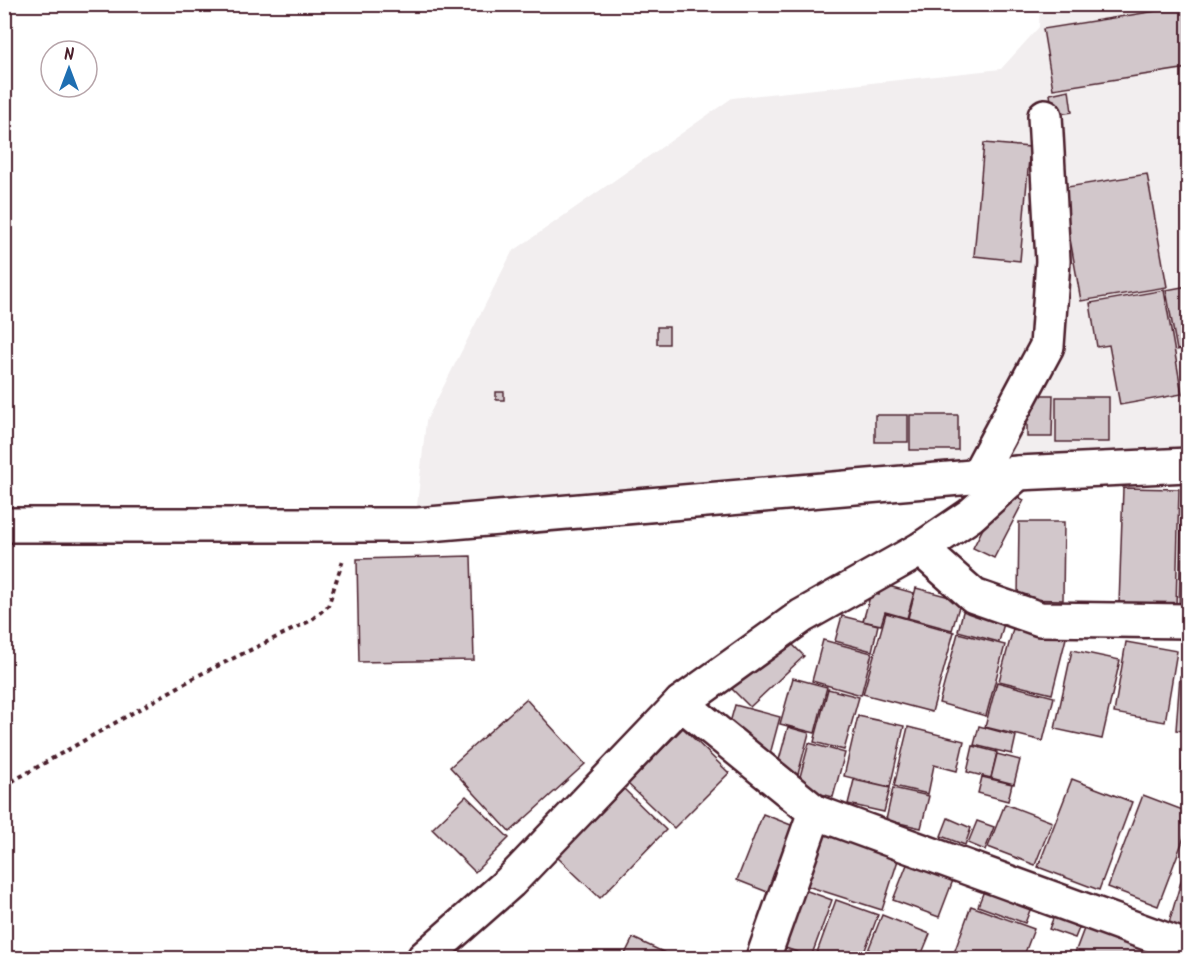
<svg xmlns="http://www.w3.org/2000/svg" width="1193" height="963" font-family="Kalam,sans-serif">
<rect width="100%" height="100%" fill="#fff"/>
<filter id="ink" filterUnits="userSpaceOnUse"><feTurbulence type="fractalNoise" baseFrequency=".0167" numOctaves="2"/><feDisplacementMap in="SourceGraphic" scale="12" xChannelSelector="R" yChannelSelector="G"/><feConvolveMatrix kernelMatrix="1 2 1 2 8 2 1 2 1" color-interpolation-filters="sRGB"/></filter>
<g filter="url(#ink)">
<path fill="#f2eeef" d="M1040,5H1188V446L417,506L426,421L512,252L732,98L1001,69L1039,27Z"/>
<g fill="#d2c7cb" stroke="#4a1f2b" stroke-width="1.5">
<path d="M1188,6V68L1053,89L1043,29Z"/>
<path d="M1069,90L1072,112L1053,115L1050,94Z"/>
<path d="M984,143L1030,147L1020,261L974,256Z"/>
<path d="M1147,174L1167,287L1081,301L1061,188Z"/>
<path d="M1188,286V348L1177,350L1166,290Z"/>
<path d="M1164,290L1182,394L1120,405L1109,345L1097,347L1090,303Z"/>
<rect x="657" y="327" width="12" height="17"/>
<rect x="496" y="392" width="8" height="8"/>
<path d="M1027,395H1053L1052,437H1027Z"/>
<rect x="1056" y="397" width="53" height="45"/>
<rect x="875" y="415" width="33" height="27"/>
<rect x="910" y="415" width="48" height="35"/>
<path d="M1123,488L1179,489L1176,607L1119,605Z"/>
<path d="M1182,488H1188V606H1179Z"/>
<path d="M1003,489L1024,500L994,558L973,548Z"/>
<path d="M1019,522H1064L1063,600L1018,599Z"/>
<path d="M471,556L474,660L359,662L357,559Z"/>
<path d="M881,584L914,593L907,618L885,612L881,625L863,621L871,593L879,595Z"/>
<path d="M916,588L961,600L952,630L908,618Z"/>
<path d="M965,604L1006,616L999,642L958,631Z"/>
<path d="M886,613L954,632L932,712L863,694Z"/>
<path d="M842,616L878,625L872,651L835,641Z"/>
<path d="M1015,621L1067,634L1052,694L999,681Z"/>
<path d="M1186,622L1188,623V675L1182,674Z"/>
<path d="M958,633L1005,645L986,716L939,703Z"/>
<path d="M783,635L804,656L750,707L729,686Z"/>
<path d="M823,640L872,653L861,695L812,681Z"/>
<path d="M1126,642L1177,651L1165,722L1114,713Z"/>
<path d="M1072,650L1120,660L1102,739L1055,729Z"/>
<path d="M1180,676H1188V770L1182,769L1185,731L1176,730Z"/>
<path d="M793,678L827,687L815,733L780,724Z"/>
<path d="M997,682L1054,697L1043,741L985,727Z"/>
<path d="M828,689L859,697L844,750L814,742Z"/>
<path d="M526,699L585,764L510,832L450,767Z"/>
<path d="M735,705L780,717L769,758L726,737Z"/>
<path d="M858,716L904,726L890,787L844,776Z"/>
<path d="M979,726L1016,736L1012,754L974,745Z"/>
<path d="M788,727L809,733L797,778L776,771Z"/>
<path d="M908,727L964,741L957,771L934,765L928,794L894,786Z"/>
<path d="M683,728L729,773L674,828L628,784Z"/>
<path d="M809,743L845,753L833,797L797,788Z"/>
<path d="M973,746L997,752L991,778L967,772Z"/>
<path d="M997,754L1020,760L1014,784L991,778Z"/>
<path d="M982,777L1012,784L1008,801L978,793Z"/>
<path d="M1072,779L1132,802L1099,890L1038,867Z"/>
<path d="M854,780L890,788L884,812L848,804Z"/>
<path d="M893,788L929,796L921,828L886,820Z"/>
<path d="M624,789L666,830L600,898L557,857Z"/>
<path d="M1143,795L1188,812V827L1158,906L1108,887Z"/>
<path d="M466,796L509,838L475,872L432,829Z"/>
<path d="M1005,804L1052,822L1035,865L988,847Z"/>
<path d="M763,814L796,827L770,893L737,880Z"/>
<path d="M948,818L971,828L965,845L941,836Z"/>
<path d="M977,821L994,827L985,850L968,843Z"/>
<path d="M821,833L899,857L882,910L804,885Z"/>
<path d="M910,857L955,875L939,917L893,900Z"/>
<path d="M1188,857V936L1167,930Z"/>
<path d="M987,883L1034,900L1025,923L978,906Z"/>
<path d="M802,889L832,900L811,957L780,946Z"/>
<path d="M836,900L878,915L862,958H815Z"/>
<path d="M971,906L1034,929L1023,958H968L954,953Z"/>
<path d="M1056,911L1082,921L1075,938L1049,929Z"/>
<path d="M882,915L930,934L920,958H865Z"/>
<path d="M1085,926L1171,958H1073Z"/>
<path d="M633,938L676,958H623Z"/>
</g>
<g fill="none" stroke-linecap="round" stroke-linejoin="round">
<defs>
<g id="minor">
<path d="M977,477L1047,346L1053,261L1045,116"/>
<path d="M4,525H418L1018,473L1188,465"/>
<path d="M921,549L974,596L1040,619L1188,621"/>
<path d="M681,703L815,812L1188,948"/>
<path d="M424,958L510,882L681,703L802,616L921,549L971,515L1018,473"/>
<path d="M763,958L815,812"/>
</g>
</defs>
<use href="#minor" stroke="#4a1f2b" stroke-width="38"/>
<path stroke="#4a1f2b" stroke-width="4" stroke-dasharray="4.5 4.5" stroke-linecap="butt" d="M4,786L201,674L310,621L328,606L343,560"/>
<use href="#minor" stroke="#fff" stroke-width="33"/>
</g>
</g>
<rect width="1193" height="963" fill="none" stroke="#fff" stroke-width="24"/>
<rect x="12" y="12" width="1169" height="939" fill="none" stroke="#4a1f2b" stroke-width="2" filter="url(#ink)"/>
<g transform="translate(69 69)"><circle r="28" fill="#ffffff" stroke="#b7a5aa" stroke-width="1.5"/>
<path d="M0-4.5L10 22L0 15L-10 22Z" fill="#1f6fb2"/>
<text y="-9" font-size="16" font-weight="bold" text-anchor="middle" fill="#4a1f2b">N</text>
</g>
</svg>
